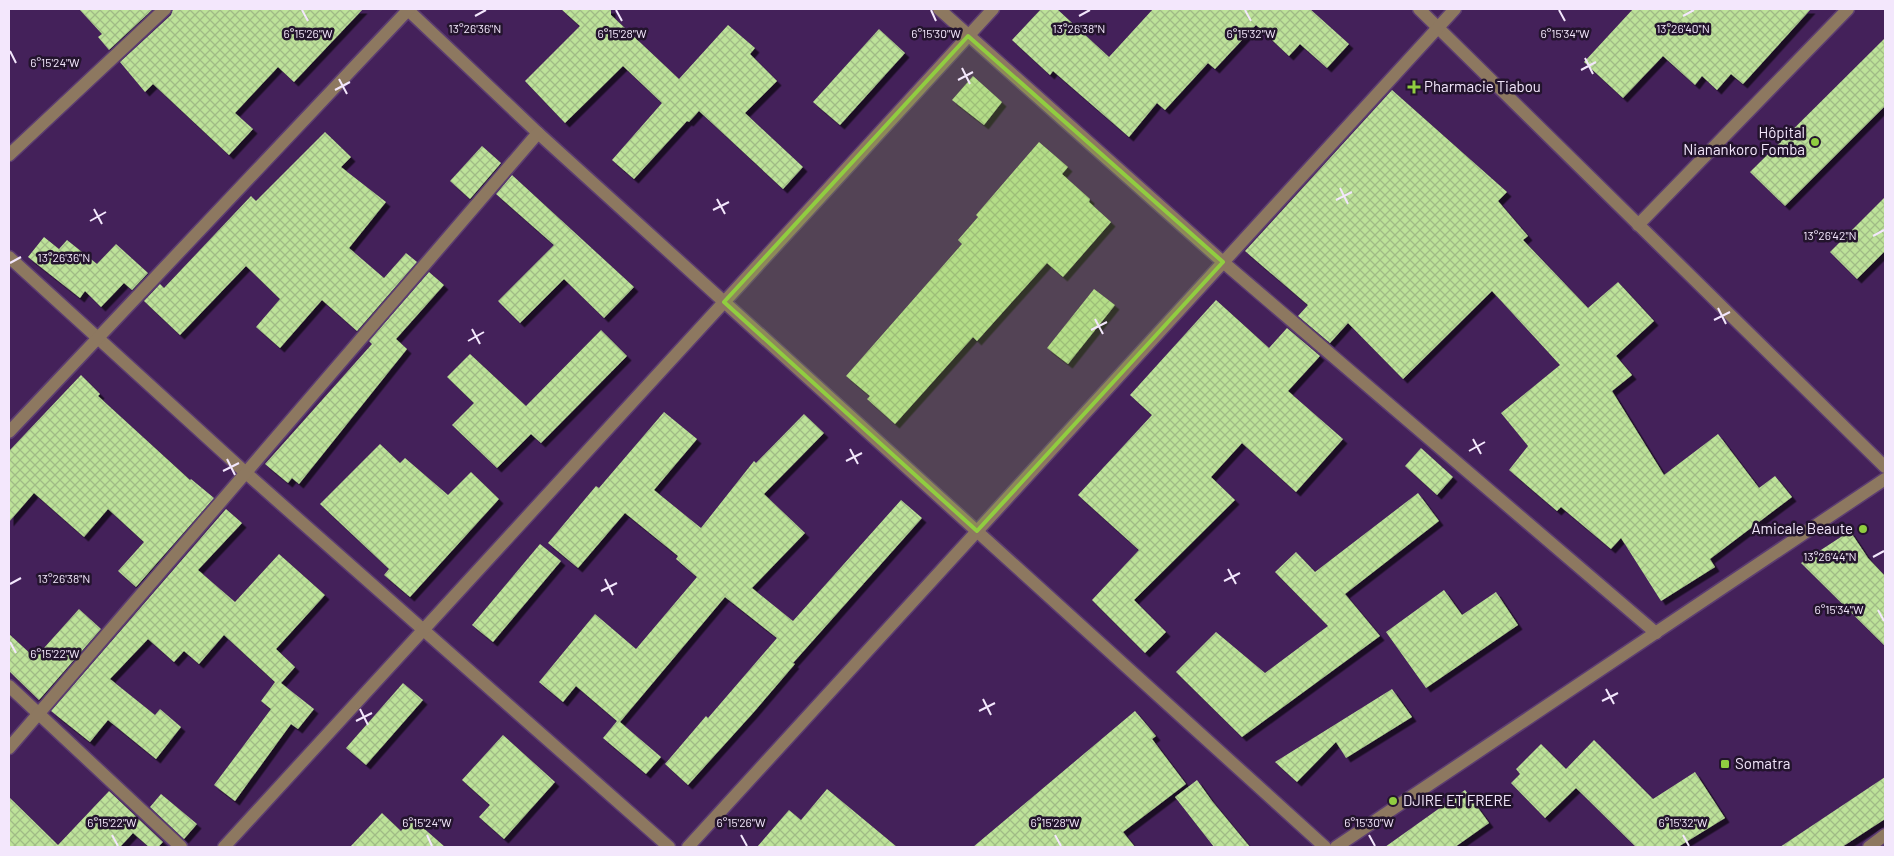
<svg xmlns="http://www.w3.org/2000/svg" width="1894" height="856" font-family="Barlow,sans-serif">
<defs>
<pattern id="building-cross-hatch" width="8" height="8" patternUnits="userSpaceOnUse" patternTransform="scale(1.25)"><rect width="8" height="8" fill="#bde299"/><path d="M0 0l8 8M0 8l8-8" fill="none" stroke="#a0bb86"/></pattern>
<filter id="shadow"><feDropShadow dx="4.5" dy="4.5" stdDeviation="0" flood-color="#0009"/></filter>
</defs>
<rect width="100%" height="100%" fill="#44215a"/>
<g fill="url(#building-cross-hatch)" filter="url(#shadow)">
<path d="M79,9H153L109,50L98,37L102,34Z"/>
<path d="M173,9H363L294,82L278,67L235,113L253,129L229,155L153,84L145,92L120,62L171,15Z"/>
<path d="M561,9H611V15L679,79L728,25L755,48L750,54L777,81L745,113L803,167L783,189L699,111L689,122L687,121L634,179L612,160L662,103L623,66L565,123L525,81L580,26Z"/>
<path d="M1041,9H1057L1109,57L1153,9H1310L1349,44L1327,68L1300,44L1289,56L1256,25L1215,69L1208,63L1165,110L1157,103L1129,137L1053,71L1050,75L1012,40Z"/>
<path d="M1633,9H1811L1743,84L1731,74L1717,90L1702,76L1695,85L1663,56L1623,98L1584,62Z"/>
<path d="M879,29L905,53L840,125L813,102Z"/>
<path d="M1885,38V106L1785,206L1750,172Z"/>
<path d="M973,76L1002,102L984,125L952,100Z"/>
<path d="M1392,90L1507,192L1498,201L1528,236L1523,240L1588,308L1618,282L1654,321L1616,356L1632,375L1612,391L1664,475L1718,434L1759,488L1775,476L1792,497L1710,559L1715,567L1661,601L1621,538L1611,549L1561,507L1557,511L1509,470L1528,446L1501,413L1560,365L1492,291L1403,379L1348,323L1330,343L1298,316L1308,305L1245,251Z"/>
<path d="M325,132L351,157L341,167L386,202L349,248L384,278L406,253L417,262L357,331L322,300L280,348L256,327L280,299L246,266L180,335L144,301L160,284L164,288L251,196L256,201Z"/>
<path d="M1039,142L1068,167L1062,174L1090,199L1089,202L1111,222L1063,277L1047,263L977,341L973,337L895,424L867,399L870,396L846,376L962,244L958,240L978,217L976,215Z"/>
<path d="M482,146L501,163L470,199L450,181Z"/>
<path d="M512,175L634,287L604,318L564,279L520,323L498,301L554,245L496,194Z"/>
<path d="M1885,197V251L1857,279L1830,252Z"/>
<path d="M44,237L59,249L67,240L97,264L116,244L148,273L132,290L124,283L101,307L85,291L80,298L28,257Z"/>
<path d="M429,272L444,285L396,339L407,349L299,484L292,478L288,483L265,464L372,344L369,341Z"/>
<path d="M1094,289L1115,305L1068,364L1047,348Z"/>
<path d="M1216,300L1269,348L1287,328L1320,356L1288,391L1343,439L1296,492L1242,443L1211,477L1235,500L1134,600L1166,632L1145,653L1092,600L1139,550L1078,495L1152,415L1130,395Z"/>
<path d="M601,330L627,356L541,443L531,434L497,468L452,425L474,403L447,377L470,354L526,406Z"/>
<path d="M81,375L100,394L98,396L190,480L191,479L214,498L136,587L118,571L144,542L108,509L84,537L34,493L9,522V451Z"/>
<path d="M664,412L697,439L654,490L701,528L754,461L756,463L804,414L824,433L764,494L805,533L752,588L793,621L901,500L922,518L793,663L795,664L753,713L688,785L665,764L706,716L708,718L777,638L725,597L620,722L661,757L646,774L603,738L617,721L576,686L563,702L539,682L595,614L636,649L697,577L676,559L678,556L625,513L578,568L548,543L596,486L599,488Z"/>
<path d="M380,444L400,463L405,458L448,495L471,472L499,499L410,597L384,575L389,569L320,504Z"/>
<path d="M1421,448L1453,477L1437,495L1405,466Z"/>
<path d="M1418,493L1439,521L1345,594L1380,636L1242,737L1176,672L1216,632L1265,673L1328,626L1275,572L1296,552L1315,572Z"/>
<path d="M226,509L242,523L198,570L235,602L279,554L325,595L276,649L295,667L281,683L314,709L298,729L291,724L235,801L214,785L271,709L261,701L275,682L224,635L199,664L184,651L174,662L148,639L110,679L155,715L160,709L181,727L156,759L108,720L90,742L51,711Z"/>
<path d="M1850,531L1868,558L1885,576V646L1801,563Z"/>
<path d="M540,544L561,561L493,642L472,625Z"/>
<path d="M1444,590L1462,615L1496,592L1518,625L1426,688L1386,632Z"/>
<path d="M79,609L101,629L39,700L9,671V634L35,658Z"/>
<path d="M403,683L423,700L366,765L346,748Z"/>
<path d="M1392,689L1412,717L1346,758L1336,742L1297,782L1275,762Z"/>
<path d="M1135,711L1156,736L1152,739L1186,784L1123,832L1135,847H973Z"/>
<path d="M503,735L555,782L504,839L479,817L490,805L462,780Z"/>
<path d="M1594,740L1653,799L1695,772L1725,818L1678,847H1636L1576,788L1545,818L1511,783L1520,774L1516,769L1541,744L1566,769Z"/>
<path d="M1885,777V819L1842,847H1780Z"/>
<path d="M1197,780L1212,801L1250,847H1214L1175,797Z"/>
<path d="M827,789L897,847H757L789,810L801,820Z"/>
<path d="M1465,790L1489,823L1455,847H1385Z"/>
<path d="M109,791L163,842L158,847H149L133,833L120,847H9V797L58,845Z"/>
<path d="M161,794L197,824L184,839L150,807Z"/>
<path d="M382,813L401,831L412,818L445,847H350Z"/>
</g>
<g fill="none" stroke-linecap="round" stroke-linejoin="round">
<defs>
<g id="minor">
<path d="M939,9L1223,262L1656,633"/>
<path d="M1419,9L1885,467"/>
<path d="M408,10L538,133L1325,847"/>
<path d="M9,155L165,9"/>
<path d="M1638,225L1848,9"/>
<path d="M9,257L246,473L669,847"/>
<path d="M9,432L409,9"/>
<path d="M9,686L181,847"/>
<path d="M9,748L538,133"/>
<path d="M224,847L993,9"/>
<path d="M688,847L1455,9"/>
<path d="M1336,847L1885,479"/>
<path d="M1869,847L1885,835"/>
</g>
</defs>
<use href="#minor" stroke="#5c3d71" stroke-width="15"/>
<use href="#minor" stroke="#8d7860" stroke-width="12"/>
</g>
<path fill="#90cd40" fill-opacity="0.2" stroke="#90cd40" stroke-width="4" stroke-linejoin="round" d="M968,36L1223,262L977,531L724,302Z"/>
<path fill="none" stroke="#f3e7fc" stroke-width="2" d="M302,10L308,21M616,10L622,21M931,10L936,21M1245,10L1251,21M1559,10L1565,21M475,16L486,10M1079,16L1090,10M1683,16L1694,10M10,51L16,63M1585,58L1593,74M962,68L970,84M1581,70L1596,62M339,79L347,94M958,80L973,72M335,90L350,82M1340,188L1348,204M717,199L725,214M1336,200L1352,192M94,209L102,224M713,210L729,202M90,221L106,212M1873,236L1884,230M10,263L21,257M1718,308L1726,324M1095,319L1103,334M1714,320L1730,312M472,329L480,344M1091,330L1107,322M468,341L484,332M1473,439L1481,454M850,449L858,464M1469,451L1485,442M227,459L235,475M846,461L862,453M223,471L239,463M1873,557L1884,551M1228,569L1236,584M605,579L613,595M1224,581L1240,573M10,584L21,578M601,591L617,583M1878,610L1884,621M10,642L16,653M1606,689L1614,704M983,699L991,715M1602,701L1618,693M360,709L368,725M979,711L995,703M356,721L372,713M112,835L118,846M427,835L432,846M741,835L747,846M1055,835L1061,846M1369,835L1375,846M1683,835L1689,846"/>
<g fill="#90cd40" stroke="#23142d" stroke-width="2">
<path d="M1411.5 79.5h5v5h5v5h-5v5h-5v-5h-5v-5h5z"/>
<circle cx="1815" cy="142" r="5"/>
<circle cx="1863" cy="529" r="5"/>
<rect x="1720" y="759" width="10" height="10" rx="2.5"/>
<circle cx="1393" cy="801" r="5"/>
</g>
<g text-anchor="middle" stroke-width="5" stroke-linejoin="round" paint-order="stroke">
<g font-size="15" fill="#f3e7fc" stroke="#23142d" text-anchor="start">
<text x="1424" y="92">Pharmacie Tiabou</text>
<text x="1805" y="138" text-anchor="end">Hôpital<tspan x="1805" dy="17">Nianankoro Fomba</tspan></text>
<text x="1853" y="534" text-anchor="end">Amicale Beaute</text>
<text x="1735" y="769">Somatra</text>
<text x="1403" y="806">DJIRE ET FRERE</text>
</g>
</g>
<g font-size="12" text-anchor="middle" fill="#f3e7fc" stroke="#23142d" stroke-width="5" stroke-linejoin="round" paint-order="stroke">
<text x="1079" y="33">13°26'38"N</text>
<text x="1683" y="33">13°26'40"N</text>
<text x="475" y="33">13°26'36"N</text>
<text x="308" y="38">6°15'26"W</text>
<text x="622" y="38">6°15'28"W</text>
<text x="936" y="38">6°15'30"W</text>
<text x="1251" y="38">6°15'32"W</text>
<text x="1565" y="38">6°15'34"W</text>
<text x="55" y="67">6°15'24"W</text>
<text x="1830" y="240">13°26'42"N</text>
<text x="64" y="262">13°26'36"N</text>
<text x="1830" y="561">13°26'44"N</text>
<text x="64" y="583">13°26'38"N</text>
<text x="1839" y="614">6°15'34"W</text>
<text x="55" y="658">6°15'22"W</text>
<text x="112" y="827">6°15'22"W</text>
<text x="427" y="827">6°15'24"W</text>
<text x="741" y="827">6°15'26"W</text>
<text x="1055" y="827">6°15'28"W</text>
<text x="1369" y="827">6°15'30"W</text>
<text x="1683" y="827">6°15'32"W</text>
</g>
<rect width="1894" height="856" fill="none" stroke="#f3e7fc" stroke-width="20"/>
</svg>
